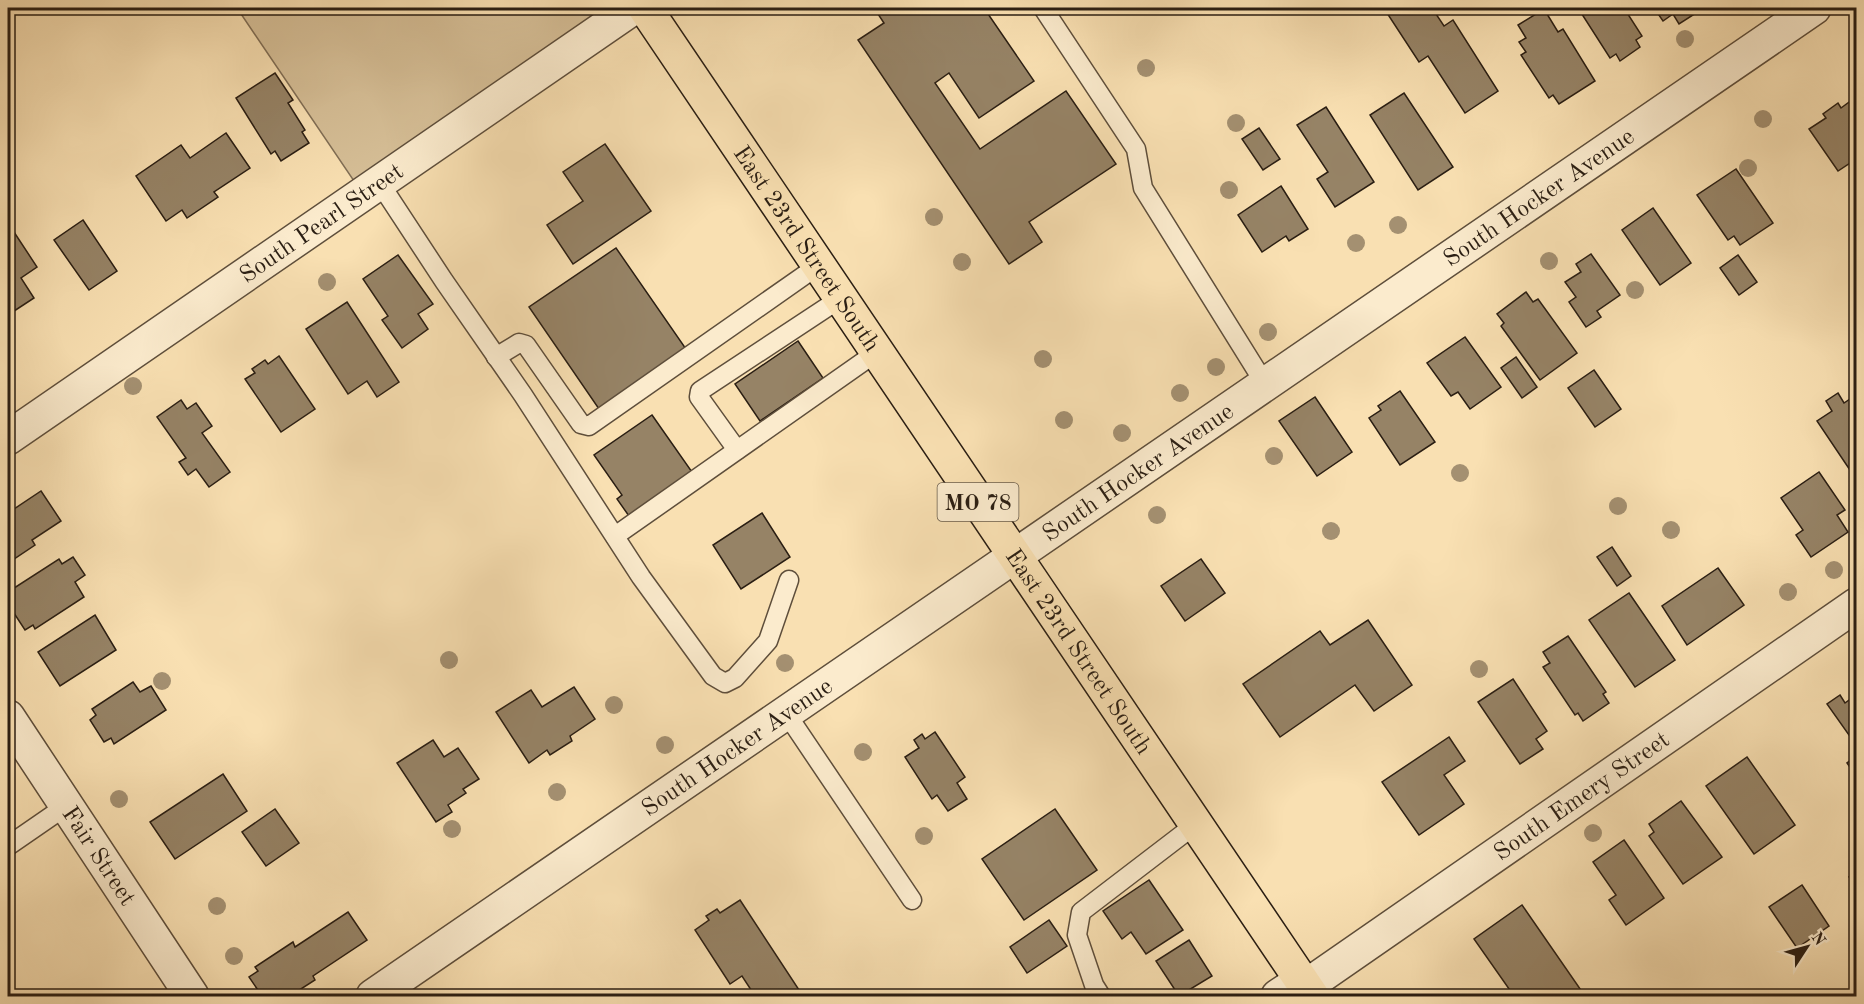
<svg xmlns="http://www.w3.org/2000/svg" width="1864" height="1004" font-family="'Old Standard TT',serif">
<rect width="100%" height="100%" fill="#f9e0b2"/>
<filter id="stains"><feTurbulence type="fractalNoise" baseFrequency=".00333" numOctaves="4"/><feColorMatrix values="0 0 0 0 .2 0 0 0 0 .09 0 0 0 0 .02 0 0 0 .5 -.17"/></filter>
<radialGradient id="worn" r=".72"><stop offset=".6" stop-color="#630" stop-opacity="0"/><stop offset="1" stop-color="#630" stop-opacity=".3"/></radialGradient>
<path fill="#d6bf97" stroke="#806e55" stroke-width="1.5" d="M237,8H595L592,22L356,184Z"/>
<g fill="#968366" stroke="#2a1e13" stroke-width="1.5">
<path d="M874,8H984L1034,81L979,118L949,73L935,83L980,149L1066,91L1116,164L1029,222L1042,242L1009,264L858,40L884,23Z"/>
<path d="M1396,8H1432L1444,26L1453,20L1498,91L1465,113L1428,56L1419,62L1387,13Z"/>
<path d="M1578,8H1624L1642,36L1636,40L1640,47L1620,61L1616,54L1610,58Z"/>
<path d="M1654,8H1704L1679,24L1673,14L1663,21Z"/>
<path d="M1544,9L1558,32L1563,29L1595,81L1559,104L1553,95L1549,98L1521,55L1526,52L1519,42L1526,38L1518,25Z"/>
<path d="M275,73L293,100L288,103L305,130L302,132L309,143L281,161L275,151L271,154L236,98Z"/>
<path d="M1404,93L1453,167L1418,190L1370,115Z"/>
<path d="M1856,97V159L1838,171L1809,129L1826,118L1823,114L1838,103L1841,108Z"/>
<path d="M1326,107L1374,182L1335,207L1317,179L1328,172L1297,125Z"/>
<path d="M1259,128L1280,159L1263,170L1242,139Z"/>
<path d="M226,133L250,168L214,192L218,197L187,218L182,210L166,221L136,176L181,145L190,158Z"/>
<path d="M605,144L651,211L573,264L547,225L583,201L563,172Z"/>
<path d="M1736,169L1773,223L1740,245L1734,236L1728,240L1697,195Z"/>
<path d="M1281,186L1308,229L1289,241L1286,236L1262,252L1238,215Z"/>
<path d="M1653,208L1691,263L1660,285L1622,230Z"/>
<path d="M83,220L117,271L89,290L54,240Z"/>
<path d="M12,229L37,267L21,278L34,298L8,315V232Z"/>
<path d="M616,248L686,349L599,409L529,307Z"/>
<path d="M1591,254L1620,295L1597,311L1601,317L1586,327L1569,302L1576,297L1565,282L1581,272L1576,264Z"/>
<path d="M398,255L433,304L418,314L428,329L402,348L382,320L388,316L363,279Z"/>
<path d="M1738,255L1757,282L1739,295L1720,268Z"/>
<path d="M1526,292L1533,302L1538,299L1577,353L1540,380L1501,326L1504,323L1497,314Z"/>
<path d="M347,302L399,382L377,397L367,381L348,394L306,329Z"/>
<path d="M1465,337L1501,387L1470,409L1458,392L1451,396L1427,363Z"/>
<path d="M798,341L823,378L760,421L735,384Z"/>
<path d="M279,356L315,409L281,432L245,379L255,373L252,369L265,360L268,364Z"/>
<path d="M1516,357L1537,387L1522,398L1501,368Z"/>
<path d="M1594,370L1621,409L1595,427L1568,388Z"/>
<path d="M1400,391L1435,442L1400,465L1369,418L1381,410L1378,406Z"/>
<path d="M1838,393L1844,403L1856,395V479L1817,421L1832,411L1826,401Z"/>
<path d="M1315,397L1352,452L1317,476L1279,421Z"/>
<path d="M181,400L187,409L196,403L212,426L202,433L230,472L209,487L196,469L188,475L179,462L186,458L157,417Z"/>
<path d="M652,415L692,472L629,516L617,499L622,495L594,455Z"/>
<path d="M1819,472L1845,510L1837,515L1848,532L1811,557L1796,535L1803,530L1781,498Z"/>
<path d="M41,491L61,521L32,540L35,545L8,563V513Z"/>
<path d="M762,513L790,557L741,589L713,545Z"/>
<path d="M1612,547L1631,576L1617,586L1597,557Z"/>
<path d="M73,557L85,575L75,582L84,597L35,629L33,625L25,630L8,604V598L14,594L11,590L59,559L62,564Z"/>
<path d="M1201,559L1225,593L1185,621L1161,586Z"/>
<path d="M1718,568L1744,605L1687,645L1662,606Z"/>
<path d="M1629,593L1675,660L1635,687L1589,620Z"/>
<path d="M95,615L116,650L60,686L38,652Z"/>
<path d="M1368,620L1412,685L1374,711L1355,685L1280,737L1243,684L1320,631L1330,645Z"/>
<path d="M1568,636L1606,692L1603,694L1609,703L1583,721L1578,713L1575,715L1543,667L1550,663L1543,652Z"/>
<path d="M1513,679L1547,731L1536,739L1543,749L1520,764L1478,702Z"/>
<path d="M133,682L140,692L151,686L166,710L114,744L111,738L104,742L90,720L96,715L92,709Z"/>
<path d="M574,687L595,719L570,736L572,741L550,755L547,750L529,763L496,712L531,690L542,707Z"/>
<path d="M1840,695L1845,703L1856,695V745L1827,704Z"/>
<path d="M935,732L965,777L957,783L967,799L948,811L937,795L932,799L905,757L919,748L914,740L922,734L925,739Z"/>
<path d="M1449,737L1465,761L1444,775L1464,804L1419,835L1382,782Z"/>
<path d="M433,740L444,757L458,748L479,779L463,789L466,793L448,805L452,812L436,822L397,763Z"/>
<path d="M1856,756V776L1847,763Z"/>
<path d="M1747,757L1795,825L1754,854L1706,786Z"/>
<path d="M223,774L247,811L175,859L150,822Z"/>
<path d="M1681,801L1722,857L1683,884L1649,836L1654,832L1649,824Z"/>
<path d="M275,809L299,843L266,866L242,832Z"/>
<path d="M1055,809L1097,870L1024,920L982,859Z"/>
<path d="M1624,840L1664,898L1626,925L1609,900L1616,895L1593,862Z"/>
<path d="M1856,871V887L1849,877Z"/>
<path d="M1149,880L1183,930L1146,954L1131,932L1122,939L1103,911Z"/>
<path d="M1802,885L1829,926L1797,948L1769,907Z"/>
<path d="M740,900L803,996H755L742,976L730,984L695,930L709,920L706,916L717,909L720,913Z"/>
<path d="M1522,905L1585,996H1514L1474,939Z"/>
<path d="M348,912L367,940L313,976L315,980L290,996H262L249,977L258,971L255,967L293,942L295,947Z"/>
<path d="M1049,920L1067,946L1027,973L1010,947Z"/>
<path d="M1189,940L1212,976L1179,996L1156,961Z"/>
</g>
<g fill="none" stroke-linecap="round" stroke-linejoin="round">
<defs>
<g id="service">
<path d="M1043,8L1136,149L1143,188L1265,384"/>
<path d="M379,182L444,281L523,395L641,577L713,676L725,683L735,678L768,641L789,580"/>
<path d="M496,357L519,343L526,345L581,424L589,426L819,265"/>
<path d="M737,450L699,397L700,391L841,298"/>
<path d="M615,536L877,352"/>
<path d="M786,713L912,900"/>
<path d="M8,846L66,806"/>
<path d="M1101,996L1094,985L1077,935L1081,912L1196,824"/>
</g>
<g id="minor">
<path id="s1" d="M8,438L633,8"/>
<path id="s2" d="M8,717L192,996"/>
<path id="s3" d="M1305,987L1856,605"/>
<path id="s4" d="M373,996L1814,8"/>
<path d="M1278,996L1301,981"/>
</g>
<g id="primary">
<path id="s5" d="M645,8L1312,996"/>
</g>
</defs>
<use href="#service" stroke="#5e4e3b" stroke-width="21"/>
<use href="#minor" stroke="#5e4e3b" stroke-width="36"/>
<use href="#primary" stroke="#2a1e13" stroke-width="36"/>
<use href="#service" stroke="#fbebcd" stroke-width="18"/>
<use href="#minor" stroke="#fbebcd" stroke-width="33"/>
<use href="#primary" stroke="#f9e0b2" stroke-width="33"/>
</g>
<g fill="#a49071">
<circle cx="1685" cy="39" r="9"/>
<circle cx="1146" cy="68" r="9"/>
<circle cx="1763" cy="119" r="9"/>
<circle cx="1236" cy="123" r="9"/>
<circle cx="1748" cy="168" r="9"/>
<circle cx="1229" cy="190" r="9"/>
<circle cx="934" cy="217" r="9"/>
<circle cx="1398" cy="225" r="9"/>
<circle cx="1356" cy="243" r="9"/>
<circle cx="1549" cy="261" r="9"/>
<circle cx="962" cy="262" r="9"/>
<circle cx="327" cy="282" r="9"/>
<circle cx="1635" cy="290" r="9"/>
<circle cx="1268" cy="332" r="9"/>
<circle cx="1043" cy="359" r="9"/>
<circle cx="1216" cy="367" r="9"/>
<circle cx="133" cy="386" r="9"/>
<circle cx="1180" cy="393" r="9"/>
<circle cx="1064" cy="420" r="9"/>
<circle cx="1122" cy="433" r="9"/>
<circle cx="1274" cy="456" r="9"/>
<circle cx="1460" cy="473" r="9"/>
<circle cx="1618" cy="506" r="9"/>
<circle cx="1157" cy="515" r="9"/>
<circle cx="1671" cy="530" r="9"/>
<circle cx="1331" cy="531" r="9"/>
<circle cx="1834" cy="570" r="9"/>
<circle cx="1788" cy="592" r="9"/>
<circle cx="449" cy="660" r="9"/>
<circle cx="785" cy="663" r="9"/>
<circle cx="1479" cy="669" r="9"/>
<circle cx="162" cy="681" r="9"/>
<circle cx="614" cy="705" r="9"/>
<circle cx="665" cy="745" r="9"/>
<circle cx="863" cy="752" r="9"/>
<circle cx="557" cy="792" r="9"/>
<circle cx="119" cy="799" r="9"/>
<circle cx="452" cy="829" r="9"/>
<circle cx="1593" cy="833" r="9"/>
<circle cx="924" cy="836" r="9"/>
<circle cx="217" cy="906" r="9"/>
<circle cx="234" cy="956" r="9"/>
</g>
<g text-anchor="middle" stroke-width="6" stroke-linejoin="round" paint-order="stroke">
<rect fill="#fbebcd" stroke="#695c4b" stroke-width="1.5" x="937.5" y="483" width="81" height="38" rx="4.5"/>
<g font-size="22" font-weight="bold" fill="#2a1e13">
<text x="978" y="510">MO 78</text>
</g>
<g font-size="24" fill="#2a1e13" stroke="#fbebcd">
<text dy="8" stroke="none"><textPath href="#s4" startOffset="1413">South Hocker Avenue</textPath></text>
<text dy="8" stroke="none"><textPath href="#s1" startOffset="380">South Pearl Street</textPath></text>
<text dy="8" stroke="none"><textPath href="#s5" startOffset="290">East 23rd Street South</textPath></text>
<text dy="8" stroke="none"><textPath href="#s4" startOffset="927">South Hocker Avenue</textPath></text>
<text dy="8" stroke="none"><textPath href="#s5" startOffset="776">East 23rd Street South</textPath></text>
<text dy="8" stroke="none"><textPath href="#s4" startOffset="441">South Hocker Avenue</textPath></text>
<text dy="8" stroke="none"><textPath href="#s3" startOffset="336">South Emery Street</textPath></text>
<text dy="8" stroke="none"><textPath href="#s2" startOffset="166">Fair Street</textPath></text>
</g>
</g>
<rect width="1864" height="1004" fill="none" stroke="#f9e0b2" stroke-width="30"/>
<rect x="9" y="9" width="1846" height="986" fill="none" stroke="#2a1e13" stroke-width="3"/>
<rect x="15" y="15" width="1834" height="974" fill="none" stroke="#2a1e13" stroke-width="1.5"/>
<g transform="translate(1807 947) rotate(54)" stroke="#fbebcd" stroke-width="4.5" paint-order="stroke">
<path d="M0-4.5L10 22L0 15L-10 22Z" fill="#2a1e13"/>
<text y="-9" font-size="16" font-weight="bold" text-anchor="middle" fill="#2a1e13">N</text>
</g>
<rect width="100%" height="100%" filter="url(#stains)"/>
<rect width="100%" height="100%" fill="url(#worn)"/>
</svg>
